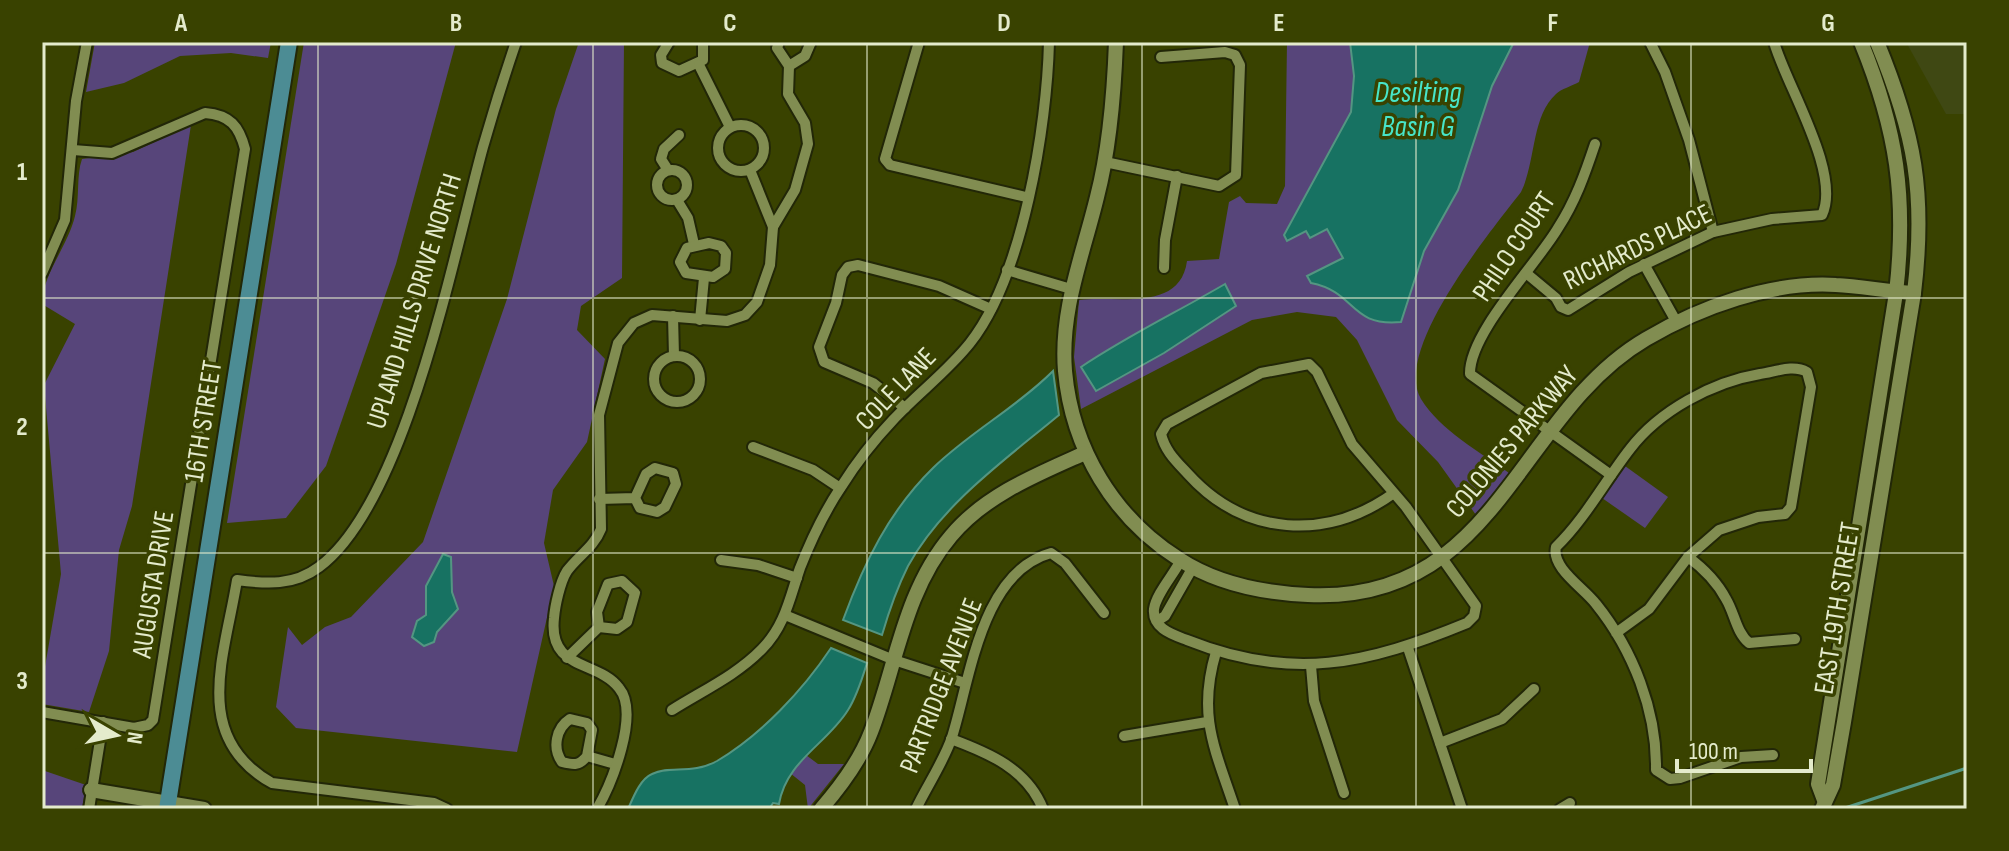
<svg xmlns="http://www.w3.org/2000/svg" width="2009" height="851" font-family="'Sofia Sans Condensed',sans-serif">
<rect width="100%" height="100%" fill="#394200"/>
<path fill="#3f4813" d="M1906,42H1967V114H1946Z"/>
<g fill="#57457a">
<path d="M95,42H271L268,58L231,53L180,56L124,83L86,92Z"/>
<path d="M304,42H456L396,264L326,466L286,518L227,523Z"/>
<path d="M579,42H624L622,278L581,306L577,330L605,359L587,442L553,490L544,543L554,586L517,752L296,728L276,707L288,627L302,645L325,627L351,617L423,542L507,299L556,109Z"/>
<path d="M1287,42H1590L1579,82C1572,86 1561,89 1556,94C1531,117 1536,162 1521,192C1492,230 1392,350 1421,399C1440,430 1480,452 1509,473L1476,515L1438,462L1397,420L1357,340L1336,317L1297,312L1252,320L1081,409L1074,357L1079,300C1116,295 1180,313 1187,261L1219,259L1229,202L1240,196L1246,203L1277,204L1285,186Z"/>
<path d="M191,125L132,506L119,550L109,651L89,712L42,704V684L61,574L44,385L75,324L42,304C42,275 68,246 75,216C80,198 76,176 82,159L133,152Z"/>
<path d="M1625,466L1668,497L1645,528L1602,498Z"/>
<path d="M806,755L818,764H844L808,809L805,785L790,773Z"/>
<path d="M42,770L86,785L82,809H42Z"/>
</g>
<g fill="#177262" stroke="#549682" stroke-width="2">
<path d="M1350,42H1514L1492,86L1458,190L1424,251L1401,322C1349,327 1357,292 1311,283L1307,276L1343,258L1327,229L1310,238L1306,231L1287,241L1284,235L1351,112L1354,76Z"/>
<path d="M1225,284L1236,306L1164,353L1096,391L1081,367C1127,336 1177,312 1225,284Z"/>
<path d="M1053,371L1059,415C1006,459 942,504 908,566C897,588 889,611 882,635L843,620C864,563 889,511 933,468C970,432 1016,408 1053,371Z"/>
<path d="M443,554L451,557L452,592L458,609L437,632L434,642L424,646L412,637L417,621L426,615V586Z"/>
<path d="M831,648L867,663C862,679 857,696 848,710C827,744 786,761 779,804L773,803L769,809H628C633,798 640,779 652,774C670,765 692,775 717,761C761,735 803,690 831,648Z"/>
</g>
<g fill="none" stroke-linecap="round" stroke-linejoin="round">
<path stroke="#549682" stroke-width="3" d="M1842,809L1967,768"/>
<defs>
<g id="street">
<path d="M669,42L661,55L662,63L679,71L703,60V42"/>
<path d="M919,42L885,159L890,165L1026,197"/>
<path d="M1650,42L1665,72L1689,140L1713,232"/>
<path d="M699,65L730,127"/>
<path d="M789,66L805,56L811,42"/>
<circle cx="741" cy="148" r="23"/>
<path d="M1595,144C1585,174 1575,202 1558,228C1537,264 1469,333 1470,374L1611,475"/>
<path d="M1105,162L1219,186L1236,175L1240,65L1235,55L1225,52L1161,57"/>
<circle cx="672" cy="185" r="15"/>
<path d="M668,170L661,159L664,149L679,135"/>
<path d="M750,170L773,227"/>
<path d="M677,200L688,218L694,244"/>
<path d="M709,243L721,246L726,253L725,269L713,277L686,273L680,262L687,248Z"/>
<path d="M1644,264L1677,323"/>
<path d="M1164,268L1165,240L1177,176"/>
<path d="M1007,270L1071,289"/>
<path d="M42,273L65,220L76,101L87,42"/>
<path d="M1526,273L1556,298L1561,307L1568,310L1629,272L1713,232L1772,219L1822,215C1842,173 1785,83 1774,42"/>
<path d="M673,316L674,356"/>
<path d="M700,320L704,278"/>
<circle cx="677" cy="379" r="23"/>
<path d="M905,408L873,383L824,362L819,347L836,303L842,275L848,267L858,265L939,286L991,309"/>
<path d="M753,447L813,470L840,488"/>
<path d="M599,499L635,498L640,508L657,512L665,507L676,484L673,473L655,468L646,474L635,498"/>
<path d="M1688,557C1703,568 1717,582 1726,599C1735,614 1736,632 1749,643L1795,639"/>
<path d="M721,560L758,565L797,578"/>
<path d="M1181,560C1174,574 1156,594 1154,609C1152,629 1174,635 1187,640C1292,682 1367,664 1467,623L1474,616L1476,606L1406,507L1352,444L1317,372L1309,364L1261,373L1167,424L1161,434C1165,451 1176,461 1188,474C1245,537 1327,541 1394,493"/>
<path d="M785,615L894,660L965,683"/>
<path d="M1157,621L1165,616L1193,567"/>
<path d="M1616,633L1649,609L1688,557L1719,530L1758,517L1785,514L1791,507L1811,387L1807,372C1793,364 1775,372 1760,374C1712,382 1659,411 1630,449C1605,481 1585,519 1556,547C1551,568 1584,588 1596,604C1633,650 1657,711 1656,770L1670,779L1680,778L1741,757L1773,755"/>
<path d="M1408,648L1462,809"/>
<path d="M1216,652C1197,716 1215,749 1235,809"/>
<path d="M567,658L599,627L617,629L627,622L635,593L622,581L608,584L597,612L599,627"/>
<path d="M1311,666L1314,701L1344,793"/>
<path d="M672,710C702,691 737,675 762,649C785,626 790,597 800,568C811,540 825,511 841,487C856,463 874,440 893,420C918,393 947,372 970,343C1023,276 1047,126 1049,42"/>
<path d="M42,712L134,728L148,725L153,720L245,149C239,126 230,115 205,113L112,153L73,150"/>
<path d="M1124,736L1207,722"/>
<path d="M951,739C989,753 1027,769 1043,809"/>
<path d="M1440,743L1502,719L1534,689"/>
<path d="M587,756C579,766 574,765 562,762C552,748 556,728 570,719L587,723L592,730L587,756L615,764"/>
<path d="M89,809L103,722"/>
<path d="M447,809L434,803L272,783C190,737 225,655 237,580C266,584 294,586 319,567C406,503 454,252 483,147C493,112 504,77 516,42"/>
<path d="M597,809C612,783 640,713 619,688C598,660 548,671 554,618C555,606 560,582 567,571C578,556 594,547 601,529L599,415L618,343L634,323L652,315L727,321L745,315L757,302L770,265L773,227L795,190L808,144L805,123L788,94L789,66L777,48L779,42"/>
<path d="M916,809C927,786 944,761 952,737C970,680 981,572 1051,553L1065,563L1104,613"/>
<path d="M1560,809L1570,803"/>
</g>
<g id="secondary">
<path d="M1116,42C1114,94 1110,147 1097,197C1083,255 1060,310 1065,371C1072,449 1114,518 1179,559C1217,584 1264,593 1308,595C1498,604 1516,415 1646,339C1700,307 1772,281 1836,285C1862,286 1887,292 1914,293"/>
<path d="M91,790L204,809"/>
<path d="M1824,800L1818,784L1896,293C1907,198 1897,130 1861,42"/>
<path d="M821,809C841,786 860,761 871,732C896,667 904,591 951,536C985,495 1038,474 1085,453"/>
<path d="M1822,809L1833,785L1844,722L1914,293C1926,194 1915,134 1877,42"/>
</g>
<path id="primary" d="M167,809L289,42"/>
</defs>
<use href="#street" stroke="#222707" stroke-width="14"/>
<use href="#secondary" stroke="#222707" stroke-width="18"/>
<use href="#primary" stroke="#222707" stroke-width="20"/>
<use href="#street" stroke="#818d51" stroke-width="10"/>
<use href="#secondary" stroke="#818d51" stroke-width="14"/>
<use href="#primary" stroke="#4c8c94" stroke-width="16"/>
</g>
<path fill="none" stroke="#e4ebcc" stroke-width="2" stroke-opacity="0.55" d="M318,42V809M593,42V809M867,42V809M1142,42V809M1416,42V809M1691,42V809M42,298H1967M42,553H1967"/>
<g text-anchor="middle" stroke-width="7" stroke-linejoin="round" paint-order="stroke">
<g font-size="28" fill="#e4ebcc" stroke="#394200">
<text transform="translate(1513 246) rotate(-56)" y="10">PHILO COURT</text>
<text transform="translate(1637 246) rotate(-26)" y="10">RICHARDS PLACE</text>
<text transform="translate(413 301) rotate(-73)" y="10">UPLAND HILLS DRIVE NORTH</text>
<text transform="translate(895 388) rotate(-46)" y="10">COLE LANE</text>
<text transform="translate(202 421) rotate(-81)" y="10">16TH STREET</text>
<text transform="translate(1511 441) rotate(-50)" y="10">COLONIES PARKWAY</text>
<text transform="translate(152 584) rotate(-81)" y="10">AUGUSTA DRIVE</text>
<text transform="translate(1836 608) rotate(-81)" y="10">EAST 19TH STREET</text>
<text transform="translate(940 685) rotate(-69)" y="10">PARTRIDGE AVENUE</text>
</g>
<g font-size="30" font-style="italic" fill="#47e5c8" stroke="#394200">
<text x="1418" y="102">Desilting<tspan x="1418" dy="34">Basin G</tspan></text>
</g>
</g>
<rect width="2009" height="851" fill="none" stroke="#394200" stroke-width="88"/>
<g transform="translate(116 735) rotate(99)" stroke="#394200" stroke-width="6" paint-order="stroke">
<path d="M0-6L14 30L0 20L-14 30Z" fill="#e4ebcc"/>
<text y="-12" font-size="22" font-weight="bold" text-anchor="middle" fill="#e4ebcc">N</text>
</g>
<path d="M1677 759v12h134v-12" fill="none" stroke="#e4ebcc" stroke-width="4"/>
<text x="1689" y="759" font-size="24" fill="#e4ebcc" stroke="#394200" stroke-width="6" paint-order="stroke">100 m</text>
<rect x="44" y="44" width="1921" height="763" fill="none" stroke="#e4ebcc" stroke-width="3"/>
<g font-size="26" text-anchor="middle" font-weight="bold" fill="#e4ebcc">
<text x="181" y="31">A</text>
<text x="456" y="31">B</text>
<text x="730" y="31">C</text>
<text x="1004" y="31">D</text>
<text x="1279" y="31">E</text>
<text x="1553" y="31">F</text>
<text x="1828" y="31">G</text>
<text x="22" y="180">1</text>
<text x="22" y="435">2</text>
<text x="22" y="689">3</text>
</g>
</svg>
